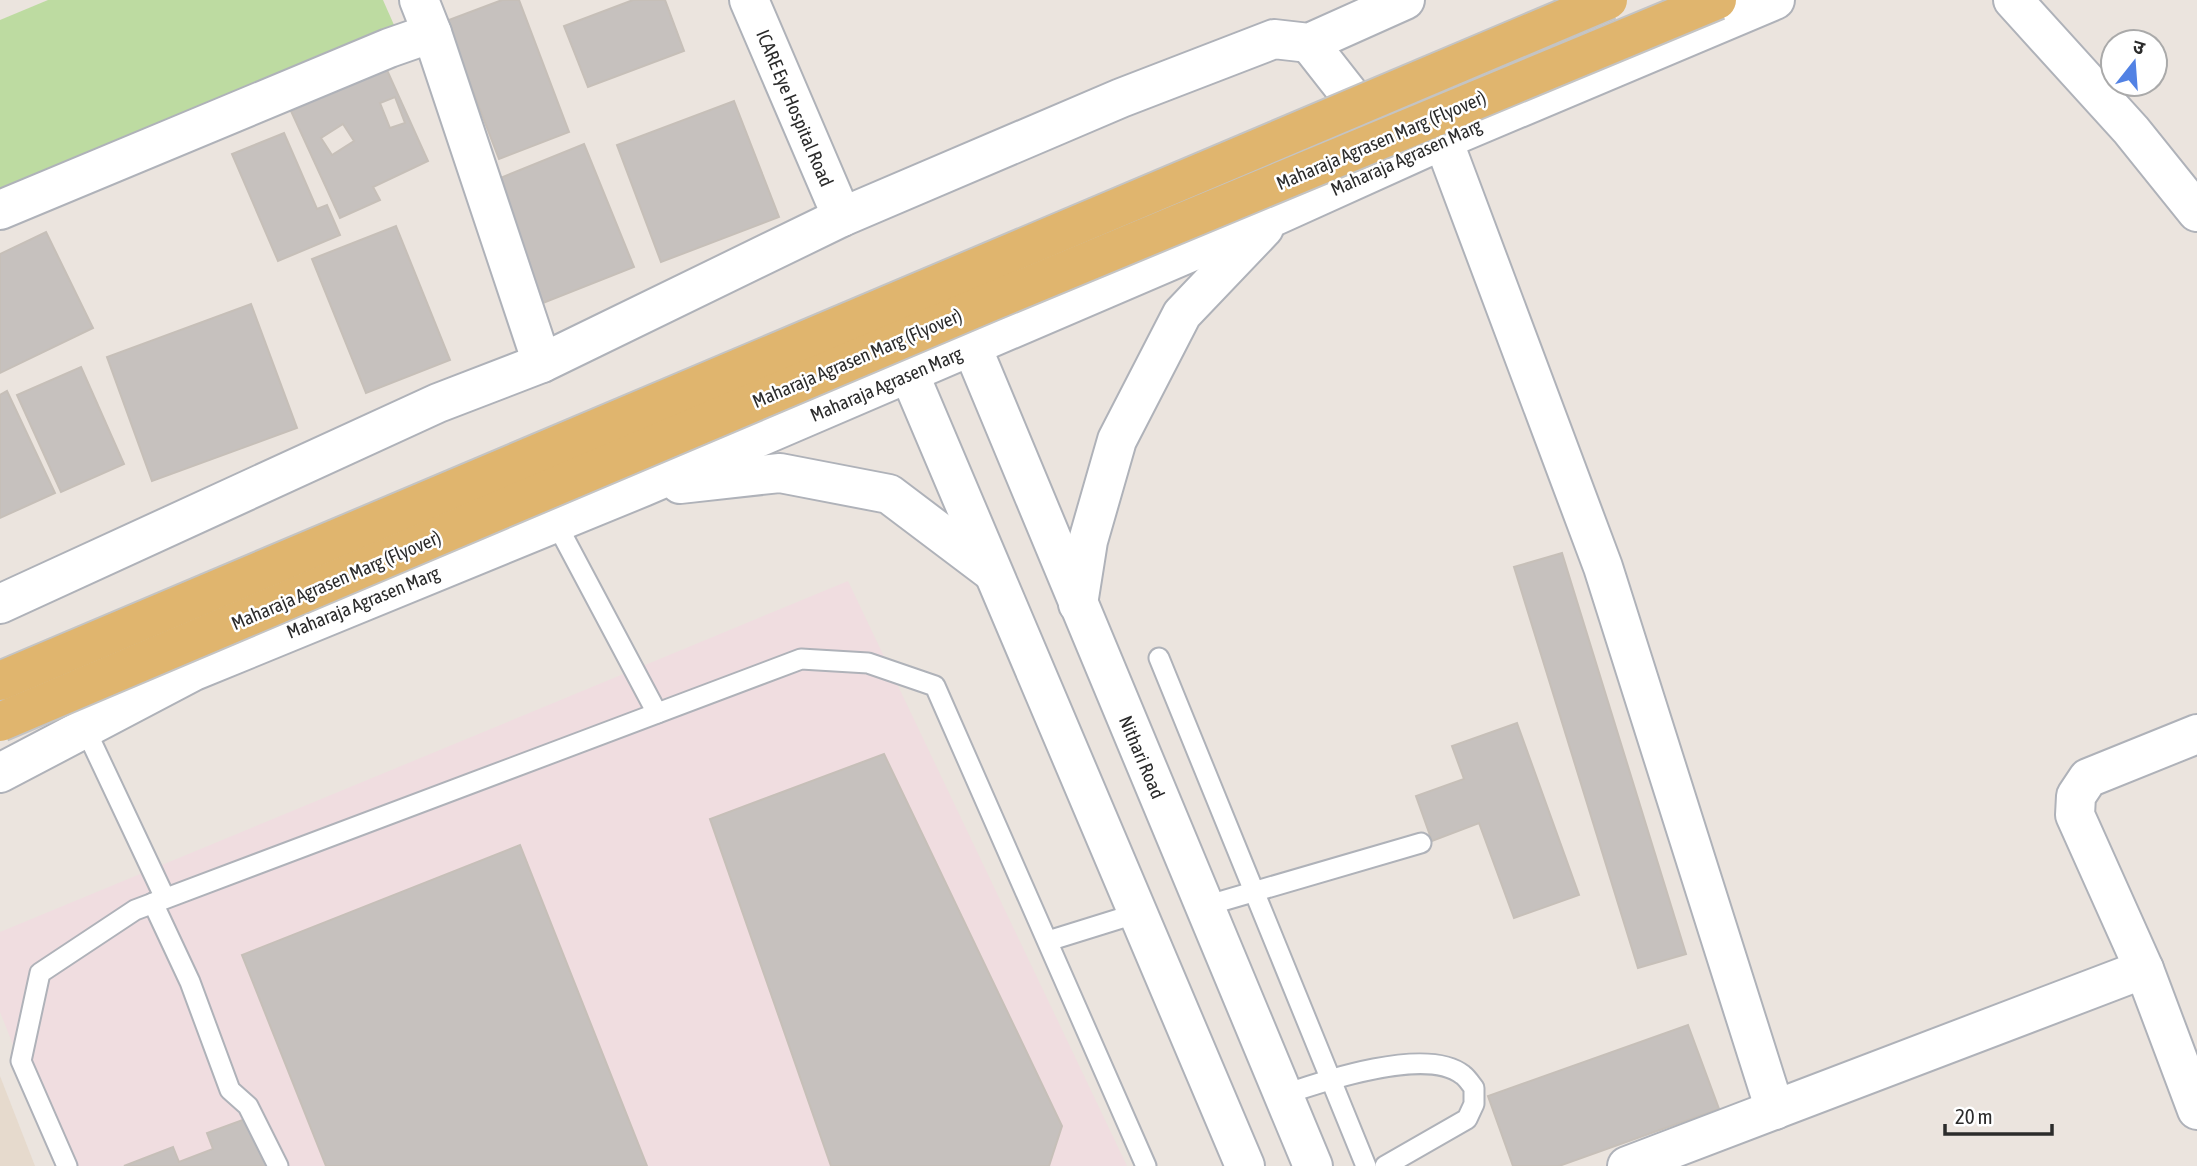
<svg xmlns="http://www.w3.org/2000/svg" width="2197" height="1166" font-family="'Asap Condensed','Noto Sans Devanagari',sans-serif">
<rect width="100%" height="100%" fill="#ebe4de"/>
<path fill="#e6dacd" d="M0,1076L35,1166H0Z"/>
<path fill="#f0dde0" d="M848,581L1127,1166H61L0,1012V932Z"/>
<path fill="#bddba1" d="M48,0H383L394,25L0,189V20Z"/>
<g fill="#c6c1be" stroke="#c6bfb8" stroke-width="2" fill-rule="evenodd">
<path d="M502,0H519L569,132L499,159L446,21Z"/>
<path d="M633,0H665L684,51L588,87L564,26Z"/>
<path d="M386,68L428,161L373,187L380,200L340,218L291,111ZM395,97L405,123L390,128L380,103ZM343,124L354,141L332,155L321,138Z"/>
<path d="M734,101L779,217L661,262L617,145Z"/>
<path d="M284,133L317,209L327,205L340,235L278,261L232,154Z"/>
<path d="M584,144L634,267L538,305L488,183Z"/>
<path d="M396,226L450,360L366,393L312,259Z"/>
<path d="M46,232L93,328L0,373V254Z"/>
<path d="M251,304L297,428L152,481L107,357Z"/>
<path d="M81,367L124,464L61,492L17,395Z"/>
<path d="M7,391L55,493L0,518V395Z"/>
<path d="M1562,553L1686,954L1638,968L1514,567Z"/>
<path d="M1517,723L1579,895L1514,918L1479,823L1432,841L1416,796L1464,779L1452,746Z"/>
<path d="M884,754L1062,1126L1049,1166H831L710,819Z"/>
<path d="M520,845L647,1166H326L242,955Z"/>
<path d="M1688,1025L1719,1109L1559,1166H1513L1488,1096Z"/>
<path d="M248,1118L267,1166H124L173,1147L179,1162L213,1149L207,1133Z"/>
</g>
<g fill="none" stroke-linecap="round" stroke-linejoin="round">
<defs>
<g id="lane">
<path d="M556,523L657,713"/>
<path d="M1159,658L1366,1166"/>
<path d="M82,722L165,898"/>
<path d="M153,903L190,982L230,1090L248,1106L278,1166"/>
<path d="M1205,906L1421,843"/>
<path d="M1048,941L1138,913"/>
<path d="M1283,1095C1323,1081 1427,1046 1463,1075C1467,1078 1471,1084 1474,1088V1104L1467,1119L1385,1166"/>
<path d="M67,1166L21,1061L40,973L135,910L801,659L868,663L935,686L1146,1166"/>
</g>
<g id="street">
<path d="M419,0L432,33L542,363"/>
<path d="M749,0L842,217"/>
<path d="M2013,0L2131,130L2197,212"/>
<path d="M1443,140L1603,567L1775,1110"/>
<path d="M0,210L389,48L432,33"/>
<path d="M0,604L438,403L542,363L842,217L1121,98L1274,39L1309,43L1405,0"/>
<path d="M2197,734L2088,778L2076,796L2075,815L2144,969L2197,1110"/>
<path d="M1627,1166L2144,969"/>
</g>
<g id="secondary">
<path d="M1309,43L1349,94"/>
<path d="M965,325L972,347L1313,1166"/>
<path d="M900,352L1245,1166"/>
<path d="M680,484L780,473L889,494L991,571"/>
<path d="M1078,604L1088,541L1117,440L1182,314L1264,228"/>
<path d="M0,773L194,671L643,487L1275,216L1443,140L1775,0"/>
</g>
</defs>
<use href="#lane" stroke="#afb2b9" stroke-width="23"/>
<use href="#street" stroke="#afb2b9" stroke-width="42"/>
<use href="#secondary" stroke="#afb2b9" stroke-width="42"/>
<use href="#lane" stroke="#fff" stroke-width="19"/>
<use href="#street" stroke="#fff" stroke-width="38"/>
<use href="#secondary" stroke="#fff" stroke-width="38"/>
<defs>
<g id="primary-bridge">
<path d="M0,681L1608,0"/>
<path d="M0,722L990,302L1717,0"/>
</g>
</defs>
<use href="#primary-bridge" stroke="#c4c4c4" stroke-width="42" stroke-linecap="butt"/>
<use href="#primary-bridge" stroke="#e0b56e" stroke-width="38"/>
</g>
<g text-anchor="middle" stroke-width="5" stroke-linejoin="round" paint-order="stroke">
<g font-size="19" fill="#2b2b2b" stroke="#fff">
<text transform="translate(795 108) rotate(67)" y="7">ICARE Eye Hospital Road</text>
<text transform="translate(1381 140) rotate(-23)" y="7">Maharaja Agrasen Marg (Flyover)</text>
<text transform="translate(1406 157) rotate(-24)" y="7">Maharaja Agrasen Marg</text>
<text transform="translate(857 358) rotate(-23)" y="7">Maharaja Agrasen Marg (Flyover)</text>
<text transform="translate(886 384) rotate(-23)" y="7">Maharaja Agrasen Marg</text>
<text transform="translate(336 580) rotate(-23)" y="7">Maharaja Agrasen Marg (Flyover)</text>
<text transform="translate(363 602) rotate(-22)" y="7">Maharaja Agrasen Marg</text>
<text transform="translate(1142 757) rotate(67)" y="7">Nithari Road</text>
</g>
</g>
<g transform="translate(2134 63) rotate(17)"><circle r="33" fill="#ffffff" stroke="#aaaaaa" stroke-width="2"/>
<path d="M0-5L12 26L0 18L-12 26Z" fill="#5282e4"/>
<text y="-10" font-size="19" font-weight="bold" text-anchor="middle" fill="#2b2b2b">उ</text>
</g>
<path d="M1945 1124v10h107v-10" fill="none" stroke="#2b2b2b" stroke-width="3.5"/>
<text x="1955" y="1124" font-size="21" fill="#2b2b2b" stroke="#ffffff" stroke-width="5" paint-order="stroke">20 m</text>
</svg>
